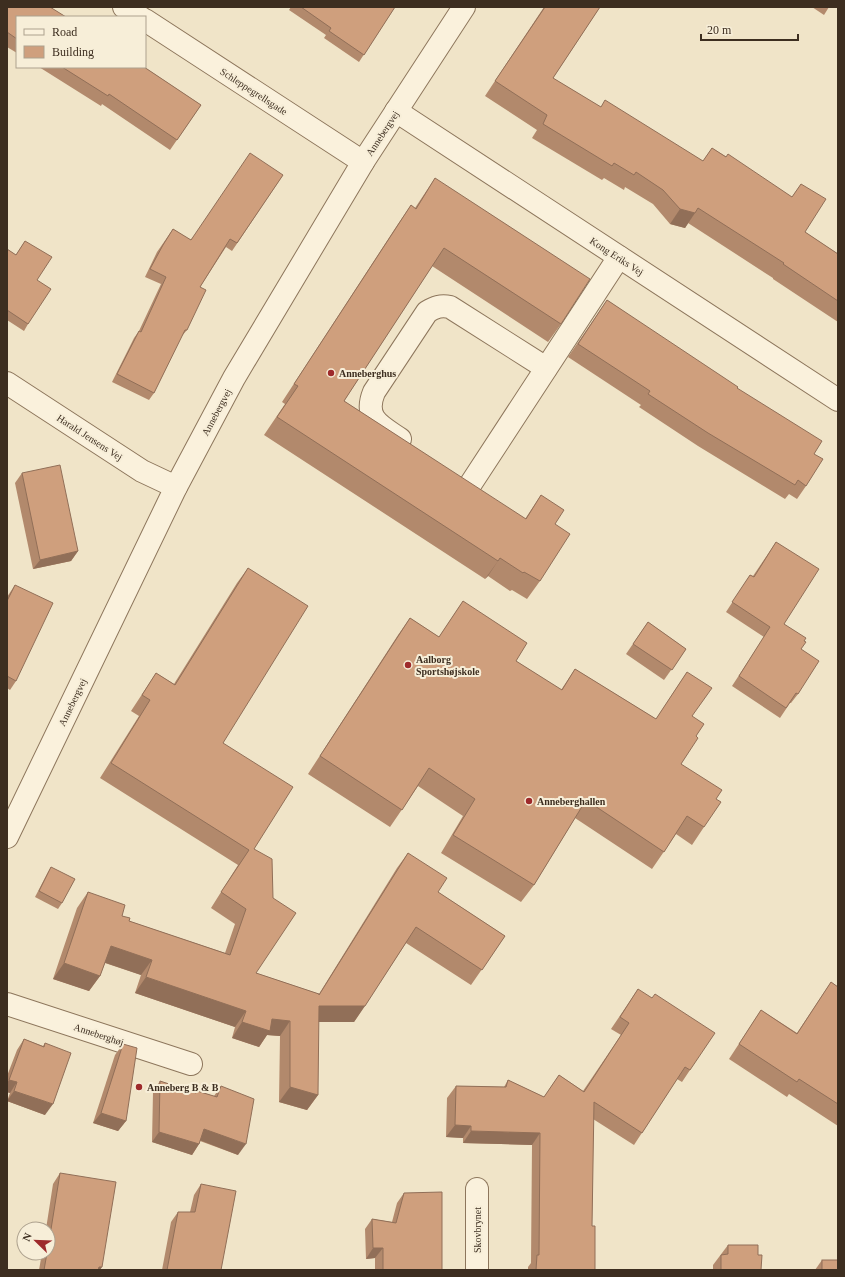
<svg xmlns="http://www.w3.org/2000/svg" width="845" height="1277" font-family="'Times New Roman',serif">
<rect width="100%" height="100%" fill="#f0e4c8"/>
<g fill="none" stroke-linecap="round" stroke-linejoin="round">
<defs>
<g id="minor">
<path d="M124,7L140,17"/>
<path d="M145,20L363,162"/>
<path d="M396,111L838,400"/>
<path d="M7,383L142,471L176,487"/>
<path d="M400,439C381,426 363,419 374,392L427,312C435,307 441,305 450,307L546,368"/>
<path d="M470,485L619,257"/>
<path d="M7,837L176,487L234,378L363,162L464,7"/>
<path d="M7,1004L191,1064"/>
<path d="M477,1270V1189"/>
</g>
</defs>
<use href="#minor" stroke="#8d765c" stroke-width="24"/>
<use href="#minor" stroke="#faf1dc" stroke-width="22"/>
</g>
<g fill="#b2896c">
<path d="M7,7L17,17V53L7,47Z"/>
<path d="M291,7H395L359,62L324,38L326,35L289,10Z"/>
<path d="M544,7H600L553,78L600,107L703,161L712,148L792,197L801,184L805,232L838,254V322L773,279V278L688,223L685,228L670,224L653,204L625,187L624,190L604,178L602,180L532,138L537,130L485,96Z"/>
<path d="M812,7H829L824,15Z"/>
<path d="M39,67H144L201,105L170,150L102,104L101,106Z"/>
<path d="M283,175L232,251L226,247L200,287L187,330L181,337L154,393L149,400L112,382L134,338L139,331L161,284L145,277L157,252L173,229L190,240Z"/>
<path d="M435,178L561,324L548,342L432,266L344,401L525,519L541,495L555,524L540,581L527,599L512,590L510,591L488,576L485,579L264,435L285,404L282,402L398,224L411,205L415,208Z"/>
<path d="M25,241L37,280L28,324L24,331L7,320V249L16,255Z"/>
<path d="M607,300L737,388L814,454L806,486L797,499L789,494L785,499L698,446L639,407L641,405L568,357Z"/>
<path d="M22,473L78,551L71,561L33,569L15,483Z"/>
<path d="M776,542L784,624L804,641L801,649L798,694L791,703H790L780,718L732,686L764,637L726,612L750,575L753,576Z"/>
<path d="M248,568L223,743L254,849L256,973L319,994L397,868L408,853L438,892L505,936L471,985L406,943L354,1022H318V1095L307,1110L279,1102L280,1036L267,1035L259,1047L232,1038L235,1027L135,993L141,975L105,963L100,976L89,991L53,979L77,908L88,892L129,921L225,953L235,924L211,908L238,865L100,778L139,716L131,711L156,673L174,684L237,583Z"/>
<path d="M15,585L16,681L10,690L7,688V597Z"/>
<path d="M463,601L516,661L561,690L575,669L656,719L687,672L692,716L696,736L681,764L716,799L704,827L692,845L676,834L652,869L575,818L534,885L521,902L441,853L463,816L418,786L390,827L308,774L398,635L410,618L439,637Z"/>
<path d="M648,622L686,649L664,680L626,654Z"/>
<path d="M51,867L62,903L58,909L35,897L48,872Z"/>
<path d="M831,982L838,987V1126L789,1094L787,1097L729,1059L761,1010L797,1033Z"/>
<path d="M638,989L690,1070L682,1082L677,1079L634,1145L593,1119L592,1226L595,1270H528V1267L531,1263L532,1145L463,1143V1138L446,1137L447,1098L456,1086L504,1087L508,1080L544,1097L559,1075L583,1091L621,1035L611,1029Z"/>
<path d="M24,1039L43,1046L45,1043V1115L7,1101L10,1093L7,1092V1076L17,1050Z"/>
<path d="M123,1044L126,1121L118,1131L93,1123L115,1055Z"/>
<path d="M160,1081L195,1093L197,1091L214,1096L221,1086L238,1155L200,1141L199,1144L192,1155L152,1142L153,1092Z"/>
<path d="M60,1173L100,1270H39L42,1253H48V1229H46L53,1184Z"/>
<path d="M201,1184L221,1270H162L171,1222L178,1212H190L194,1195Z"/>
<path d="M404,1193L442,1270H375V1258L366,1259L365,1229L372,1219L392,1222L397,1203Z"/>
<path d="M728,1245L758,1255L761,1270H713V1265Z"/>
<path d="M822,1260L838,1270H815Z"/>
</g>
<g fill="#916f58">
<path d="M680,209L695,213L685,228L670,224Z"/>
<path d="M78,551L71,561L33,569L40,560Z"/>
<path d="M500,558L488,576L485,579L498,561Z"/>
<path d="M111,946L152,960L141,975L100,961Z"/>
<path d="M64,963L100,976L89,991L53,979Z"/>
<path d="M146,977L246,1011L235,1027L135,993Z"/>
<path d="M319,1006H365L354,1022H308Z"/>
<path d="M272,1019L290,1021L280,1036L267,1035L259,1047L232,1038L242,1022Z"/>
<path d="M9,1080L17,1082L10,1093L7,1092V1083Z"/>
<path d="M290,1087L318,1095L307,1110L279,1102Z"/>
<path d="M14,1091L53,1104L45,1115L7,1101Z"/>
<path d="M101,1113L126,1121L118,1131L93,1123Z"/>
<path d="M455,1125L471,1126L463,1138L446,1137Z"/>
<path d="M204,1129L246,1144L238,1155L197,1139Z"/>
<path d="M471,1131L540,1133L532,1145L463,1143Z"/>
<path d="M159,1132L199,1144L192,1155L152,1142Z"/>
<path d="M373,1248H383L375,1258L366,1259Z"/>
<path d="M99,1267H102L100,1270H96Z"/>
</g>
<g fill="#cf9f7d" stroke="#916f58">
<path d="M7,7H50L66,17H17V39L7,32Z"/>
<path d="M301,7H395L364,55L329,31L331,28Z"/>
<path d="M545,7H600L553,78L601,107L605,100L703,161L712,148L726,157L728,154L792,197L801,184L826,199L805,232L838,254V301L783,264L784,263L698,208L695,213L680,209L663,190L636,172L634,175L614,163L612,166L543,124L547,115L495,81Z"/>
<path d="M62,67H144L201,105L177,140L109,94L108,96Z"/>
<path d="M250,153L283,175L237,243L230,239L200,287L206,290L187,330H185L154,393L117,374L139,331L141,332L166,277L150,269L163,245L173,229L191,240Z"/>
<path d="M435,178L590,279L561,324L444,248L344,401L526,519L541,495L564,510L555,524L570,534L540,581L524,572L523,573L500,558L498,561L277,417L298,386L294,384L411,205L416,209Z"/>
<path d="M25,241L52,257L37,280L51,289L28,324L7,310V249L16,255Z"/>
<path d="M607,300L738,387L737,388L822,441L814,454L823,459L806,486L798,480L795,485L708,433L648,394L650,391L578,344Z"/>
<path d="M60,465L78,551L40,560L22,473Z"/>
<path d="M776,542L819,569L784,624L806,638L804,641L806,642L801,649L819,661L798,694L796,693L786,708L739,676L770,627L732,602L750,575L754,577Z"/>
<path d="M248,568L308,606L223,743L293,787L254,849L272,859L273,898L296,913L256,973L319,994V995L408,853L447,878L438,892L505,936L482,970L416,927L365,1006H319L318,1095L290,1087V1021L272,1019L270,1031L242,1022L246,1011L146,977L152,960L111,946L100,976L64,963L88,892L125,905L122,916L130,918L129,921L230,955L246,909L221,892L249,850L111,763L150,700L142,695L156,673L175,685Z"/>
<path d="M15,585L53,603L16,681L7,676V601Z"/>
<path d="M463,601L527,643L516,661L562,690L575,669L656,719L687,672L712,688L692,716L704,724L696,736L698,738L681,764L722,790L716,799L721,802L704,827L687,816L664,852L586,800L534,885L453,835L475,799L429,768L402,810L320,756L410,618L439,637Z"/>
<path d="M648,622L686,649L672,670L633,644Z"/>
<path d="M51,867L75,879L62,903L39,891Z"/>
<path d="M831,982L838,987V1104L799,1079L797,1082L739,1044L761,1010L797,1034Z"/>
<path d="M638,989L652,998L655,994L715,1033L690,1070L685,1067L642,1133L594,1102L592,1226H595V1270H536L537,1255H539L540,1133L471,1131V1126L455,1125L456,1086L506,1087L508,1080L544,1097L559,1075L584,1092L629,1023L620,1017Z"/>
<path d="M24,1039L44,1047L45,1043L71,1053L53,1104L14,1091L17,1082L9,1080Z"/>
<path d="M123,1044L137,1048L126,1121L101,1113Z"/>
<path d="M160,1081L196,1093L197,1091L217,1097L221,1086L254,1099L246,1144L204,1129L199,1144L159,1132Z"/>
<path d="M60,1173L116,1182L102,1267H99L98,1270H44L47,1253H48V1248Z"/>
<path d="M201,1184L236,1191L221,1270H167L178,1212H195Z"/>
<path d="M442,1192V1270H383V1248H373L372,1219L396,1223L404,1193Z"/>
<path d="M728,1245H758V1255H762L761,1270H721V1255L728,1254Z"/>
<rect x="822" y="1260" width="16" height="10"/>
</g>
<g fill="#9e2a2b" stroke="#f7eed8" stroke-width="1.5">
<circle cx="331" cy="373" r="4"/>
<circle cx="408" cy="665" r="4"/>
<circle cx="529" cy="801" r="4"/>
<circle cx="139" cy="1087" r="4"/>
</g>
<g text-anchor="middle" stroke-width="4" stroke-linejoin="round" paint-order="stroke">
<g font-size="10" fill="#3d2e20" stroke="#f7eed8">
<text transform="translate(254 91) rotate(33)" y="4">Schleppegrellsgade</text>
<text transform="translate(382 133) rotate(-57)" y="4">Annebergvej</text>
<text transform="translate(617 256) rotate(33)" y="4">Kong Eriks Vej</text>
<text transform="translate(216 412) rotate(-62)" y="4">Annebergvej</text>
<text transform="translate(90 437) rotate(33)" y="4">Harald Jensens Vej</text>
<text transform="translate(72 702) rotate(-64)" y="4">Annebergvej</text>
<text transform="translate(99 1034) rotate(18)" y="4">Anneberghøj</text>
<text transform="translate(477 1230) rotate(-90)" y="4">Skovbrynet</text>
</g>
<g font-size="10" font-weight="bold" fill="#3d2e20" stroke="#f7eed8" text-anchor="start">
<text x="339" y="377">Anneberghus</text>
<text x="416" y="663">Aalborg<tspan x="416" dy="12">Sportshøjskole</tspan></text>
<text x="537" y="805">Anneberghallen</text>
<text x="147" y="1091">Anneberg B &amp; B</text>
</g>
</g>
<rect width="845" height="1277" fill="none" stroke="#3d2e20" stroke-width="16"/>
<rect x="16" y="16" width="130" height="52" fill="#f7eed8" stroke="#ada18e"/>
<rect x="24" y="29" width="20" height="6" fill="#faf1dc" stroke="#ada18e"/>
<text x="52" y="36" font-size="12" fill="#3d2e20">Road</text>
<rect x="24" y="46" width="20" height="12" fill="#cf9f7d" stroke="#ada18e"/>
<text x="52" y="56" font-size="12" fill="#3d2e20">Building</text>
<g transform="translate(36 1241) rotate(293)"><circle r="19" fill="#f7eed8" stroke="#ada18e"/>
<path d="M0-3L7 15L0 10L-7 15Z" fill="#9e2a2b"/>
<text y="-6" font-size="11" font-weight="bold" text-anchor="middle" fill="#3d2e20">N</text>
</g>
<path d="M701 34v6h97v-6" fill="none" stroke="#3d2e20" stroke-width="2"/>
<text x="707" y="34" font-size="12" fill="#3d2e20" stroke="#f7eed8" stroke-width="3" paint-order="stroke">20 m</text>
</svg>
